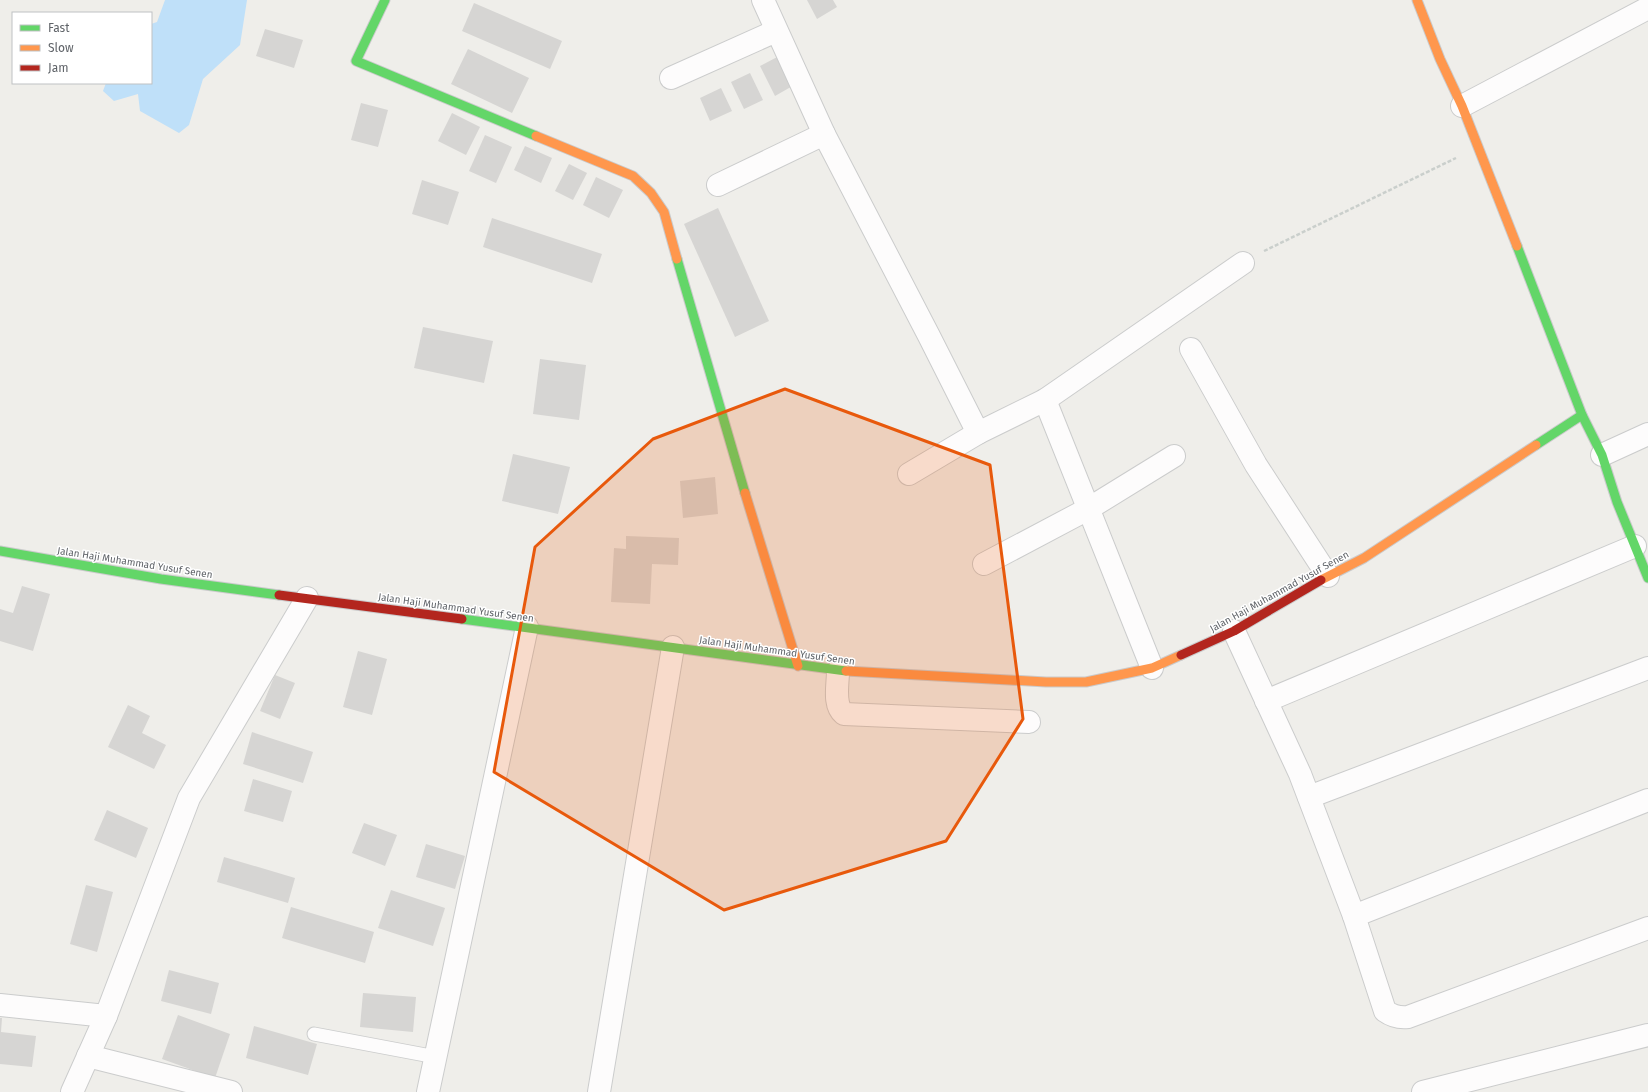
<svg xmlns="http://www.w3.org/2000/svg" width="1648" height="1092" font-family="'Fira Sans',sans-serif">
<rect width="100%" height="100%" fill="#efeeea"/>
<path fill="#bfe0f9" d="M165,0H247L240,45L203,79L189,125L179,133L140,111L138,94L114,101L103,91L106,83H151V24L157,22Z"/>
<g fill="#d6d5d3">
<path d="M807,0H833L837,7L817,19Z"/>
<path d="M474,3L562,41L550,69L462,31Z"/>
<path d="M265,29L303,40L294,68L256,56Z"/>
<path d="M468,49L529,78L512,113L451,84Z"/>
<path d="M781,55L796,84L775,96L760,66Z"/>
<path d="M750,73L763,100L744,109L731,82Z"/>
<path d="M721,88L732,111L710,121L700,98Z"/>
<path d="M361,103L388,110L378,147L351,140Z"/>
<path d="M452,113L480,127L466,155L438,141Z"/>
<path d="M485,135L512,147L496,183L469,171Z"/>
<path d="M525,146L552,158L541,183L514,170Z"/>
<path d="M569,164L587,173L573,200L555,191Z"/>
<path d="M596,177L623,190L609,218L583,205Z"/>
<path d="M422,180L459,192L448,225L412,214Z"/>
<path d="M718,208L769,321L735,337L684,224Z"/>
<path d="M492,218L602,254L592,283L483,247Z"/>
<path d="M423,327L493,341L484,383L414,368Z"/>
<path d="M540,359L586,365L579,420L533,414Z"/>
<path d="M513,454L570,467L558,514L502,501Z"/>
<path d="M715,477L718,514L683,518L680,481Z"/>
<path d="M626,536L679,538L678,565L652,564L650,604L611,602L614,548L626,549Z"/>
<path d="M22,586L50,594L33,651L0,641V609L13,613Z"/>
<path d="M358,651L387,659L372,715L343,707Z"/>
<path d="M275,675L295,683L280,719L260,711Z"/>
<path d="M128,705L150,716L142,733L166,745L154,769L108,747Z"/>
<path d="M252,732L313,752L303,783L243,764Z"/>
<path d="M253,779L292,791L283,822L244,811Z"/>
<path d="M107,810L148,828L136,858L94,840Z"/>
<path d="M364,823L397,835L385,866L352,853Z"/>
<path d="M426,844L465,856L455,889L416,877Z"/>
<path d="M224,857L295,878L288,903L217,882Z"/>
<path d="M86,885L113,892L97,952L70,944Z"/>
<path d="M391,890L445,908L433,946L378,928Z"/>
<path d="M291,907L374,932L365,963L282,938Z"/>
<path d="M169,970L219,983L211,1014L161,1001Z"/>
<path d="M363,993L416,997L413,1032L360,1027Z"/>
<path d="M178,1015L230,1034L215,1078L162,1059Z"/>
<path d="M0,1018H2L1,1032L36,1036L32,1067L0,1064Z"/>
<path d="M254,1026L317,1044L308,1075L246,1058Z"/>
</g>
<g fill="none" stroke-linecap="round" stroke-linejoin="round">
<defs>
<path id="lane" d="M314,1034L436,1057"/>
<g id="street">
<path d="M763,0L824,134L929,336L978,433"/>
<path d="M671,78L776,31"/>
<path d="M1462,106L1648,8"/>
<path d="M718,185L824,134"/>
<path d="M1191,349L1256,465L1328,576"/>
<path d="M1045,400L1152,668"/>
<path d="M1602,455L1648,434"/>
<path d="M909,474L978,433L1045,400L1243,263"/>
<path d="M984,564L1088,509L1174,456"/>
<path d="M1234,631L1300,774L1354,916L1385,1011C1392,1016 1399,1018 1408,1017L1648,928"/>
<path d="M838,671C838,685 833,705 844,714L1029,722"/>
<path d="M1266,701L1635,546"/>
<path d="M1309,797L1648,668"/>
<path d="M1354,916L1648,800"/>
<path d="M0,1005L106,1016"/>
<path d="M88,1056L231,1092"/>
<path d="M72,1092L106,1016L189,798L307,598"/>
<path d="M428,1092L527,627"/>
<path d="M599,1092L673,647"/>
<path d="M1423,1092L1648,1035"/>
</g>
<g id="fast">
<path d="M385,0L356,61L536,136"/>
<path d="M1517,246L1582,415L1602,455L1617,502L1648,578"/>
<path d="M677,259L745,493"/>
<path d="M1536,445L1582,415"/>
<path d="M0,551L161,579L279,595"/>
<path d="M462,619L846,671"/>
</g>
<g id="slow">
<path d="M1417,0L1440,59L1462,106L1517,246"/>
<path d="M536,136L633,176L651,193L664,212L677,259"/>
<path d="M745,493L798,666"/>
<path d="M1321,580L1364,558L1536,445"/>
<path d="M846,671L1046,682H1086L1152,668L1181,655"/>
</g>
<g id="jam">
<path d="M279,595L462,619"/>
<path d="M1181,655L1234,631L1321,580"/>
</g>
</defs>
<use href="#lane" stroke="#cbcccc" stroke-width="15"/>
<use href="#street" stroke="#cbcccc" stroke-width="24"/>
<use href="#fast" stroke="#cacacb" stroke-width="11"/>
<use href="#slow" stroke="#cacacb" stroke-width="11"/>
<use href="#jam" stroke="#cacacb" stroke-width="11"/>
<path stroke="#cacfcc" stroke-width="2.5" stroke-dasharray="4 2" stroke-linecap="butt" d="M1264,251L1456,158"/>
<use href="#lane" stroke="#fdfcfc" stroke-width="13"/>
<use href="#street" stroke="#fdfcfc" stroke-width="22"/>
<use href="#fast" stroke="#63d668" stroke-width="9"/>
<use href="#slow" stroke="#ff974d" stroke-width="9"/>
<use href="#jam" stroke="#b3261e" stroke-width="9"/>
</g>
<path fill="#e8590c" fill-opacity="0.2" stroke="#e8590c" stroke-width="3" stroke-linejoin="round" d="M785,389L990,465L1023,719L946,841L724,910L494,772L535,547L653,439Z"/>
<g text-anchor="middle" stroke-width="3" stroke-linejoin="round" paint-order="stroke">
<g font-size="10" fill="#5f6368" stroke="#fff">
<text transform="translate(135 562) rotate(9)" y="4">Jalan Haji Muhammad Yusuf Senen</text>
<text transform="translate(1279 591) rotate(-29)" y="4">Jalan Haji Muhammad Yusuf Senen</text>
<text transform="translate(456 607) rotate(8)" y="4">Jalan Haji Muhammad Yusuf Senen</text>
<text transform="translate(777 650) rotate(8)" y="4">Jalan Haji Muhammad Yusuf Senen</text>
</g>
</g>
<rect x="12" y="12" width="140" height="72" fill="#ffffff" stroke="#bfc1c3"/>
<rect x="20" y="25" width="20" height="6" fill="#63d668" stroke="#bfc1c3"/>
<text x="48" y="32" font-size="12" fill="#5f6368">Fast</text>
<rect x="20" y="45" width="20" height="6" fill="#ff974d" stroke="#bfc1c3"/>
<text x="48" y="52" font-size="12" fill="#5f6368">Slow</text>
<rect x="20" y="65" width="20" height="6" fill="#b3261e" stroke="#bfc1c3"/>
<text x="48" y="72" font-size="12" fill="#5f6368">Jam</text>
</svg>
